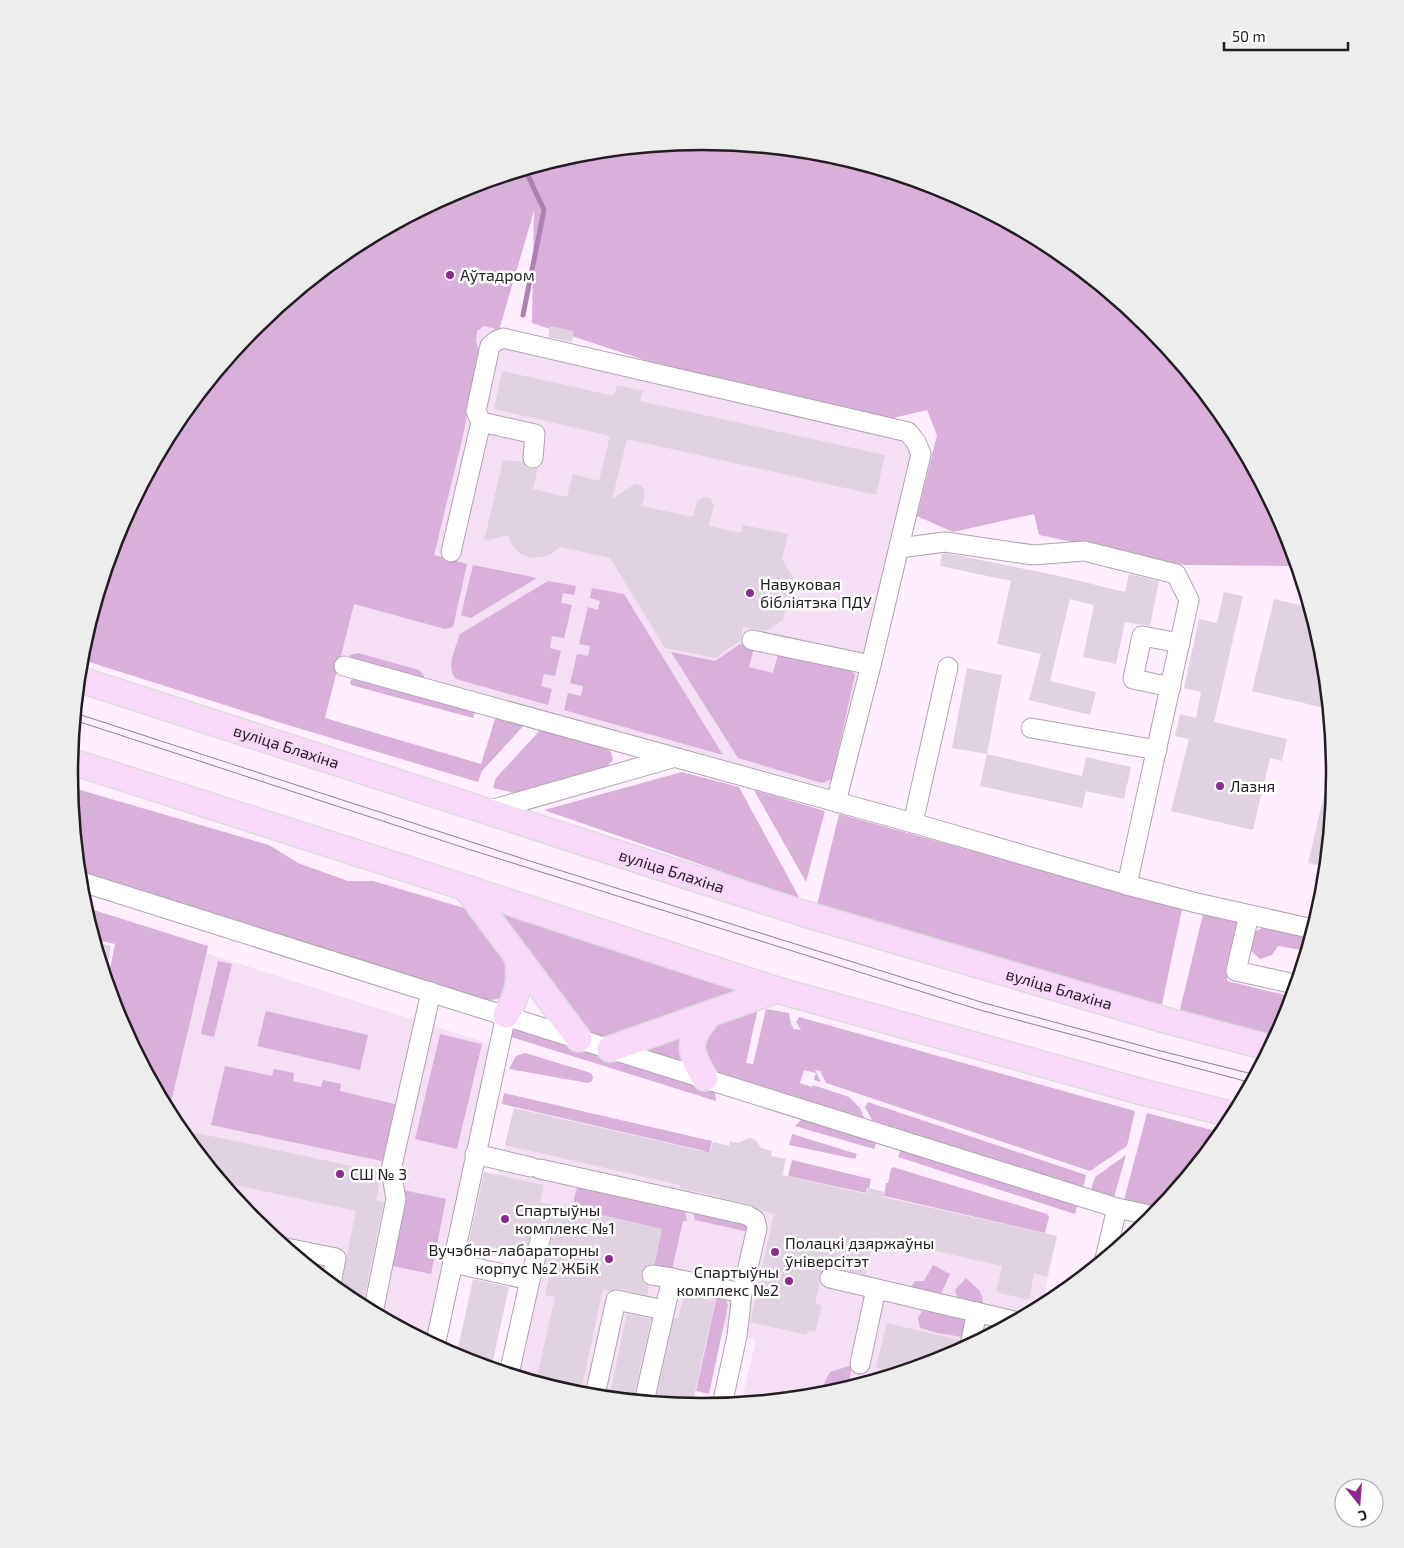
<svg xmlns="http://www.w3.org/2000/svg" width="1404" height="1548" font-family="'Exo 2',sans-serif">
<rect width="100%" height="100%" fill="#feeefe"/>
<g fill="#f4dff4">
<path d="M460,189L499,330L901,435L913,455L831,789L331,652Z"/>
<path d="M206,953L493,1045L428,1342L350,1300L254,1222L175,1126L168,1111H169Z"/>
<path d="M514,1108L705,1151L704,1154L710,1155L713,1142L786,1159L782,1179L867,1194L868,1188L884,1192V1197L1057,1236L1042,1307L944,1359L825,1395L741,1403L756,1340L709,1329L692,1406L578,1395L517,1376L527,1259L468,1246L484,1172L498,1174Z"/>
</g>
<g fill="#d8b0da">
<path d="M702,141L826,153L945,189L1054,248L1150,326L1229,422L1287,532L1298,566L1185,565L1039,535L1034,514L953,532L917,516L937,435L927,410L851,428L532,323L534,211L499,330L484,326L477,331L476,341L480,354L469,401L463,436L434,555L467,564L453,627L445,629L354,604L325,718L481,764L495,719L500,718L526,723L482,771L478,782L278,722L80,659L81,650L117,531L176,422L254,326L350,247L460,189L579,153Z"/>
<path d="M473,565L537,578L471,618L461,615Z"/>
<path d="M548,581L576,586L574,595L563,593L561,603L572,605L564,638L552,636L550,648L561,651L555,676L544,674L541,686L552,689L548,705L456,679C445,667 456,648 460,634Z"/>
<path d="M592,588L624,594L723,755L564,710L568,693L581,696L583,686L570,683L577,654L588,656L590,646L579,644L588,607L598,610L600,601L590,598Z"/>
<path d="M740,644L754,648L749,667L773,673L779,650L849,667L855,675L832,779L822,783L738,758L671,652L715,661Z"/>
<path d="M358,653L419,670L424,676L423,679L350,659V655Z"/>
<path d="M353,679L475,712L473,718L351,685L350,681Z"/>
<path d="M542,728L605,747L611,752L613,760L604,770L518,794L493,788L496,778Z"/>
<path d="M682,772L739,787L800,899L544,810Z"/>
<path d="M70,787L269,845L298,863L348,881H373L471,910L511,959L514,979L502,999L487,1000L78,871Z"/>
<path d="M754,790L825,811L806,882Z"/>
<path d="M839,814L1182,909L1161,1009L817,905Z"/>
<path d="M84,907L208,946L169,1111L117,1016L107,983L115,944L93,939Z"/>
<path d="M497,910L742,991L607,1042L585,1034Z"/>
<path d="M1203,914L1238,923L1227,981L1293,997L1287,1017L1277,1036L1179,1014Z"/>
<path d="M1263,928L1311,938L1307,951L1278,946L1272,955L1260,959L1251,951L1249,941L1253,932Z"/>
<path d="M218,961L232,964L214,1037L201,1034Z"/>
<path d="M758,1008L746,1063L753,1064L766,1009L789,1013L791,1024L794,1029L801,1030L796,1022L799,1017L1135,1111L1127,1146L1090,1171L826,1083L820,1071L815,1070L821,1082L814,1080L816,1073L804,1070L800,1083L812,1087L813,1085L849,1097L860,1108L867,1126L715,1077L701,1042L719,1021Z"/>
<path d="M266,1011L368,1035L360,1070L257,1046Z"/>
<path d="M515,1028L710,1086L715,1093L716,1101L508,1036L511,1031Z"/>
<path d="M679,1029L692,1071L626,1049Z"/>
<path d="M440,1034L482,1044L457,1149L415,1139Z"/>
<path d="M525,1053L591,1073L593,1077L592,1081L588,1083L509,1069L516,1056Z"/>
<path d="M225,1066L272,1076L274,1069L294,1073L293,1081L321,1087L323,1080L341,1084L340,1091L399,1105L386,1162L211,1125Z"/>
<path d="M504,1093L712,1141L709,1155L705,1154V1151L502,1104Z"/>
<path d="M868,1102L1086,1175L1083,1189L874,1124L865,1107Z"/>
<path d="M1147,1113L1223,1133L1161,1208L1124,1200Z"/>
<path d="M802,1119L878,1138L874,1149L795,1126Z"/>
<path d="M792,1134L857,1154L855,1159L789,1145Z"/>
<path d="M902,1146L1078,1203L1075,1214L898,1157Z"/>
<path d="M1126,1155L1114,1197L1091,1190L1095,1177Z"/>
<path d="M792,1160L871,1179L869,1188H867L866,1193L788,1176Z"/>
<path d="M893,1167L1047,1214L1049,1217L1045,1233L884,1196L886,1183H888L891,1169Z"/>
<path d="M585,1185L684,1207L687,1221H683L672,1270L654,1266L662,1229L575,1209V1207L572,1206L577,1188Z"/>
<path d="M403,1190L446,1199L431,1274L388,1265Z"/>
<path d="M693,1210L745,1223L748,1227L749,1232L695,1220Z"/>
<path d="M933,1265L950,1274L941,1294V1312L963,1316L955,1290L966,1278L980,1291L985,1308L980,1318L962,1337L938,1333L920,1328L918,1318L925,1306L908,1291L915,1281H924Z"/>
<path d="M701,1293C712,1295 724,1293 728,1305L709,1394L696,1391L716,1300L701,1296Z"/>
<path d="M852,1365L848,1388L818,1396L830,1372Z"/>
</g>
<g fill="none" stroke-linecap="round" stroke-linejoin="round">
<path stroke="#ae82b0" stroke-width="5" d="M523,315L544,210L525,169"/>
</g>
<g fill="#e1d2e1">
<path d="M550,326L574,331L572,342L548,337Z"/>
<path d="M502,371L614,396L617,385L643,391L640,401L885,455L876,495L627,439L612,499L635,484L641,485L645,492L642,506L693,517L697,501L704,497L710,498L714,505L709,526L741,533L743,525L788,534L782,559L793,577L783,620L766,631L743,627L740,641L715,658L665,648L610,558L560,547L551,554L541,557L530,558L519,553L512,545L508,535L484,541L503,460L523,462L526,467L532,469L538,468L533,489L567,497L573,474L599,481L610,436L494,409Z"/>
<path d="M945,553L1055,575L1125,592L1129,574L1159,581L1150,626L1125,622L1116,664L1083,657L1094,605L1070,599L1050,681L1096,692L1090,715L1029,700L1041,654L997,644L1011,581L940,566L942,554Z"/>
<path d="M1224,592L1243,596L1214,722L1287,739L1282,761L1270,758L1253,830L1171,811L1189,739L1175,736L1180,714L1196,718L1201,692L1184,688L1199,619L1217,623Z"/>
<path d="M1274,599L1310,608L1323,651L1329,709L1252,691Z"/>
<path d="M967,668L1002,675L987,754L952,748Z"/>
<path d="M987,754L1082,776L1086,757L1131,767L1124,799L1086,791L1082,808L980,786Z"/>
<path d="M1326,786L1334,787L1326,867L1308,863Z"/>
<path d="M94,942L111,946L105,976L98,952Z"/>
<path d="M514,1108L710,1153L713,1142L729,1146L730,1141L739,1143L748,1138H752L757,1141L761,1148L772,1151L771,1156L786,1159L782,1175L867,1194L868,1188L884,1192L883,1197L1057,1236L1047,1277L1034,1273L1029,1300L996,1292L1002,1266L874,1237L865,1275L832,1267H826L822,1271L819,1276L820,1282L815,1304L822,1305L815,1332L808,1330L807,1335L750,1322L774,1214L762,1211L749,1204L680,1188V1185L505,1145Z"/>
<path d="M178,1129L380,1172L381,1178L376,1200L384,1202L363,1304L351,1301L339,1292L342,1286L347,1254L356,1211L221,1182Z"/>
<path d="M484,1172L544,1185L540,1202L662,1229L654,1264L647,1265L644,1268L641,1273L642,1280L649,1286L647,1295L618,1289L610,1291L603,1289L581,1391L536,1381L555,1297L545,1295L551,1267L545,1266L552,1238V1232L549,1228L543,1225H537L533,1229L524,1258L468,1246Z"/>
<path d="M473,1279L509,1287L491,1369L456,1357Z"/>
<path d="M684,1294L715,1301L692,1406L655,1403L674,1318L678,1319Z"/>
<path d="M627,1314L651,1319L633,1400L609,1398Z"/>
<path d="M887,1323L959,1340L960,1351L944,1359L898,1373L876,1368Z"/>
</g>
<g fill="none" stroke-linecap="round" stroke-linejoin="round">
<defs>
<g id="minor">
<path d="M481,422L535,434L533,458"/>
<path d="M899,548L945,542L1033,555L1084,551L1176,574L1189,600L1127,885"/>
<path d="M451,552L481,422L476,411L490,346L496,341L503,338L908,432L916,442L921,454L871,665L836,802"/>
<path d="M752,640L871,665"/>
<path d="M344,666L913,823L1127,885L1197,903L1313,929"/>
<path d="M1171,687L1133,679L1142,636L1180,643"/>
<path d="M1031,728L1157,750"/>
<path d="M487,811L672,758"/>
<path d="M913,823L948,667"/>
<path d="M79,881L610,1049L1117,1208L1154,1216"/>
<path d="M1249,915L1236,971L1295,984"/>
<path d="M475,1154L531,1167"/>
<path d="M540,1169L747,1215L755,1220L757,1228L742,1293L737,1336L722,1405"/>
<path d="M286,1248L336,1258L331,1284"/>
<path d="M1105,1259L1117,1208"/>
<path d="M453,1263L530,1280L509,1374"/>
<path d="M652,1275L672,1278"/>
<path d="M830,1278L1014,1321"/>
<path d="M530,1280L541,1236"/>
<path d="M373,1313L396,1199L391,1170L431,992"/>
<path d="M970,1345L977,1312"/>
<path d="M435,1346L506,1015"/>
<path d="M860,1364L876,1289"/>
<path d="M597,1386L616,1300L664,1310"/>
<path d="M644,1402L672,1278L742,1293"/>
</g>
<g id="major">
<path id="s1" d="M78,679L802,913L1165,1020L1270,1048"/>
<path d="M70,761L457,885L777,990L1146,1093L1234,1115"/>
<path d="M466,888L579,1039"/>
<path d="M506,1015C519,992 520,984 518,958"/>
<path d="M610,1049L777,990"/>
<path d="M705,1078C688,1050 687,1039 710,1014"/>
</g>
</defs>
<use href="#minor" stroke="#b0a2b1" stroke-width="21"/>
<use href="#major" stroke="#dcdbdc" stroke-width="28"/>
<use href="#minor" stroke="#fff" stroke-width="19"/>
<use href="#major" stroke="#f8d9f9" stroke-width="25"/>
<g stroke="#8d828d" stroke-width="1">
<path d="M75,713L533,862L984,1003L1157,1050L1256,1075"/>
<path d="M74,720L468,849L980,1010L1252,1083"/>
</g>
</g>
<g fill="#8b2991" stroke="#fff" stroke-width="2">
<circle cx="450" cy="275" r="5"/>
<circle cx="750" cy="593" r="5"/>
<circle cx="1220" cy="786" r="5"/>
<circle cx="340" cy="1174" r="5"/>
<circle cx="505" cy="1219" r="5"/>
<circle cx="775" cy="1252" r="5"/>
<circle cx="609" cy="1259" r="5"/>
<circle cx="789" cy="1281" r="5"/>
</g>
<g text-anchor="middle" stroke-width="5" stroke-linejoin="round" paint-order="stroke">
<g font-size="16" fill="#231d23" stroke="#fff" text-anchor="start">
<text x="460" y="281">Аўтадром</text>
<text x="760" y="590">Навуковая<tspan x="760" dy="18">бібліятэка ПДУ</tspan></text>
<text x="1230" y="792">Лазня</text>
<text x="350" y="1180">СШ № 3</text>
<text x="515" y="1216">Спартыўны<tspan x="515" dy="18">комплекс №1</tspan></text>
<text x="785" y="1249">Полацкі дзяржаўны<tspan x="785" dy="18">ўніверсітэт</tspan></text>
<text x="599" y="1256" text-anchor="end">Вучэбна-лабараторны<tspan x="599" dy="18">корпус №2 ЖБіК</tspan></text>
<text x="779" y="1278" text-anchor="end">Спартыўны<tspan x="779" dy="18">комплекс №2</tspan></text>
</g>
<g font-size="16" fill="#231d23" stroke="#fff">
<text dy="6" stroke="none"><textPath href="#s1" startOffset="219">вуліца Блахіна</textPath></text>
<text dy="6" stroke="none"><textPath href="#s1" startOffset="624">вуліца Блахіна</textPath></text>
<text dy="6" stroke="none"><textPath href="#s1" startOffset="1029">вуліца Блахіна</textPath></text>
</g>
</g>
<path d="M0 0H1404V1548H0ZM78 774a624 624 0 1 1 1248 0a624 624 0 1 1-1248 0Z" fill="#ededed" fill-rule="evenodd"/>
<path fill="none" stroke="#231d23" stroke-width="2.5" d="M78 774a624 624 0 1 1 1248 0a624 624 0 1 1-1248 0Z"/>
<g transform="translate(1359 1503) rotate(163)"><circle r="24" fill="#ffffff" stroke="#a7a5a7"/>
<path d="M0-4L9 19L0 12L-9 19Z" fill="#8b2991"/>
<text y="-8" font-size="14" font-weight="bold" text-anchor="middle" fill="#231d23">С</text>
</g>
<path d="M1224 42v8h124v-8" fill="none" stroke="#231d23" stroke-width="2.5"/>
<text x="1232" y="42" font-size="15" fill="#231d23" stroke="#ffffff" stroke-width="4" paint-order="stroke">50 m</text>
</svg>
